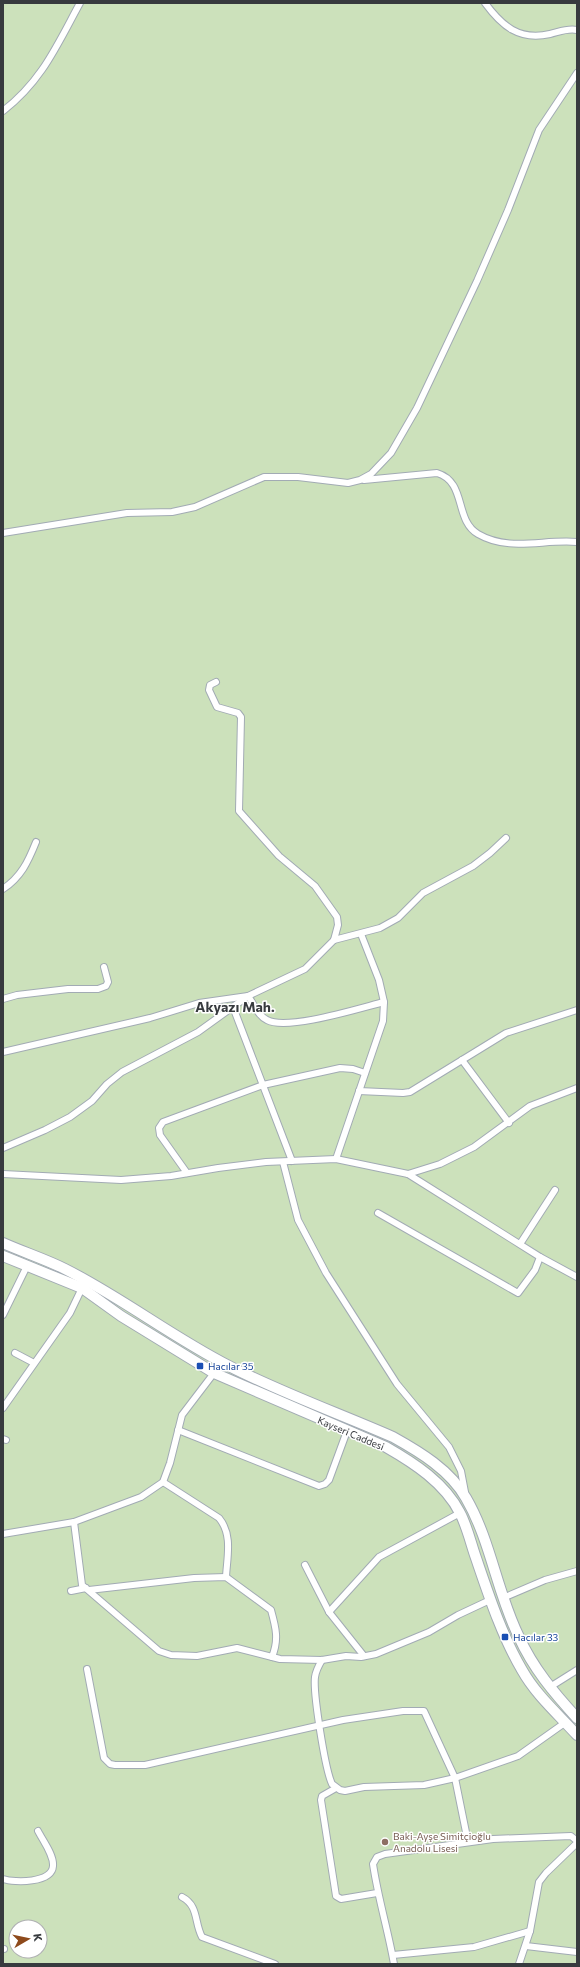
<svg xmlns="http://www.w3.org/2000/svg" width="580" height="1967" font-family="Commissioner,sans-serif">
<rect width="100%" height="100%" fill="#f2f7fd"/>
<path fill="#cce1bb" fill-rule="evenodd" d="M3,3H577V1964H3ZM16,1927H40V1951H16Z"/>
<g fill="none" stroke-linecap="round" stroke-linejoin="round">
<defs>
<g id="street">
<path d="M485,3C502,26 519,41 550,34C559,32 567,28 577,30"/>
<path d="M3,111C42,81 57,45 80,3"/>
<path d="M364,480L437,473C467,482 454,520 478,534C509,552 543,539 577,542"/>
<path d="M3,533L127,513L172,512L195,507L264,477H298L348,483L360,480L371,474L391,453L417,408L477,281L508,210L539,130L577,73"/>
<path d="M3,889C21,877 28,862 36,842"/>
<path d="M334,940L380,928L398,918L423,893L473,866L490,853L506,838"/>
<path d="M3,999L17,995L68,989H98L106,986L108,982L104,967"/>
<path d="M233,1007L292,1161"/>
<path d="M3,1052L150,1018L199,1003L248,996C254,1004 258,1016 267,1020C287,1031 360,1008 384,1002"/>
<path d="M462,1060L509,1123"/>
<path d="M359,1091L403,1093L410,1092L506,1033L577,1010"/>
<path d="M3,1148L45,1130L70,1117L92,1101L107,1084L122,1072L198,1032L248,996L305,969L334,940L338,925L337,917L315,886L279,856L239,811L241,717L238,713L217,707L209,690L210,685L216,682"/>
<path d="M336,1159L383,1021L384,1002L379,980L361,934"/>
<path d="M283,1162L298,1220L326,1273L397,1384L449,1447L461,1471L465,1492"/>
<path d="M187,1173L160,1135L159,1128L163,1122L263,1085L340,1068L353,1069L365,1073"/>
<path d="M3,1174L121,1180L171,1176L218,1168L266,1162L336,1159L408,1174L540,1257L577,1277"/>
<path d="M408,1174L440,1164L474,1147L530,1106L577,1088"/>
<path d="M378,1213L518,1293L535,1270L540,1257"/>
<path d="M520,1244L555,1190"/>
<path d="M3,1315L27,1266"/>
<path d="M15,1353L34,1363"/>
<path d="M3,1408L70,1313L82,1288"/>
<path d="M178,1430L319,1486L325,1484L329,1480L347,1431"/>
<path d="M3,1439L6,1440"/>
<path d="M163,1482L219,1518C233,1535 227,1557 226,1577"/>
<path d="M74,1522L82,1585L159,1651L171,1655L197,1656L237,1648L280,1659L322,1660L346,1656L361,1657L376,1654L429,1632L458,1615L490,1600"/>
<path d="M3,1534L74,1522L141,1497L163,1482L170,1463L182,1415L214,1373"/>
<path d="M305,1565L329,1612"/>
<path d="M89,1590L194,1578L226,1577L271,1610C276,1628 279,1640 272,1657"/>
<path d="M71,1591L86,1588"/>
<path d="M503,1598L545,1580L577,1571"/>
<path d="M364,1656L329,1612L379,1557L460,1513"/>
<path d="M322,1660C319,1665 316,1670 315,1677C313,1693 325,1769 332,1784L340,1790L345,1791L364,1787L424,1785L455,1778L468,1842"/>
<path d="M87,1669L104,1758L110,1764L115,1765H145L343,1720L403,1711H424L455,1778L518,1756L566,1722"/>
<path d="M550,1687L577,1670"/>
<path d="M336,1788L322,1796L321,1800L336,1896L341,1899L377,1893"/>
<path d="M3,1879C15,1883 52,1883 53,1866C54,1855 43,1841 38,1831"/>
<path d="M182,1897C199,1906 194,1922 202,1937L275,1964"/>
<path d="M526,1946L577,1952"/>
<path d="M3,1949H4"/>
<path d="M393,1955L474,1947L530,1931"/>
<path d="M394,1964C388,1930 378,1898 373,1864L377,1857L385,1854L493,1839L571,1836L577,1841"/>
<path d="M519,1964L530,1931L539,1882L546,1873L577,1843"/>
</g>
<g id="primary">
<path d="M3,1243C23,1252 45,1259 65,1269C121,1297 172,1337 229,1366C282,1393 338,1413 393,1437C420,1452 450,1470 466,1498C491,1541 497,1593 519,1637C533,1668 554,1693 577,1718"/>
<path d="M3,1256L82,1288L121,1316L214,1373L386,1447C414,1463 445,1483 460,1513C467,1526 471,1544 476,1558C489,1596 502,1636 522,1670C536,1695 558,1714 577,1735"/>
</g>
</defs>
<use href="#street" stroke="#a2abb4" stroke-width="8"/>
<use href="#primary" stroke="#a2abb4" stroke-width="12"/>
<use href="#street" stroke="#fff" stroke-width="6"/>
<use href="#primary" stroke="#fff" stroke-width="10"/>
</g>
<g fill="#1a4fb4" stroke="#fff" stroke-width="1.5">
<rect x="196" y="1362" width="8" height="8" rx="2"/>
<rect x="501" y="1633" width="8" height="8" rx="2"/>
</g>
<circle fill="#8d6e63" stroke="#fff" stroke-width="1.5" cx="385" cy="1842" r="4"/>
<g text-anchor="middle" stroke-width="3" stroke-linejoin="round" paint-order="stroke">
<g font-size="10" fill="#164399" stroke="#fff" text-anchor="start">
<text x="208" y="1370">Hacılar 35</text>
<text x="513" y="1641">Hacılar 33</text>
</g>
<g font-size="10" fill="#373a3e" stroke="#fff">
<text transform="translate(351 1433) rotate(23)" y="4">Kayseri Caddesi</text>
</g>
<g font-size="10" fill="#785e54" stroke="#fff" text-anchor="start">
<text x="393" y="1840">Baki-Ayşe Simitçioğlu<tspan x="393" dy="12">Anadolu Lisesi</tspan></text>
</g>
<g font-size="14" font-weight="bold" fill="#373a3e" stroke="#fff">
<text x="235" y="1012">Akyazı Mah.</text>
</g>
</g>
<rect width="580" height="1967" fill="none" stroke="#373a3e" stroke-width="8"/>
<g transform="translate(28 1939) rotate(81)"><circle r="19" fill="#ffffff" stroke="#afb0b2"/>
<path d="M0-3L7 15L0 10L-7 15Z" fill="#8e4a1c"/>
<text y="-6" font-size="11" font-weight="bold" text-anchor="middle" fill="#373a3e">K</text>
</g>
</svg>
